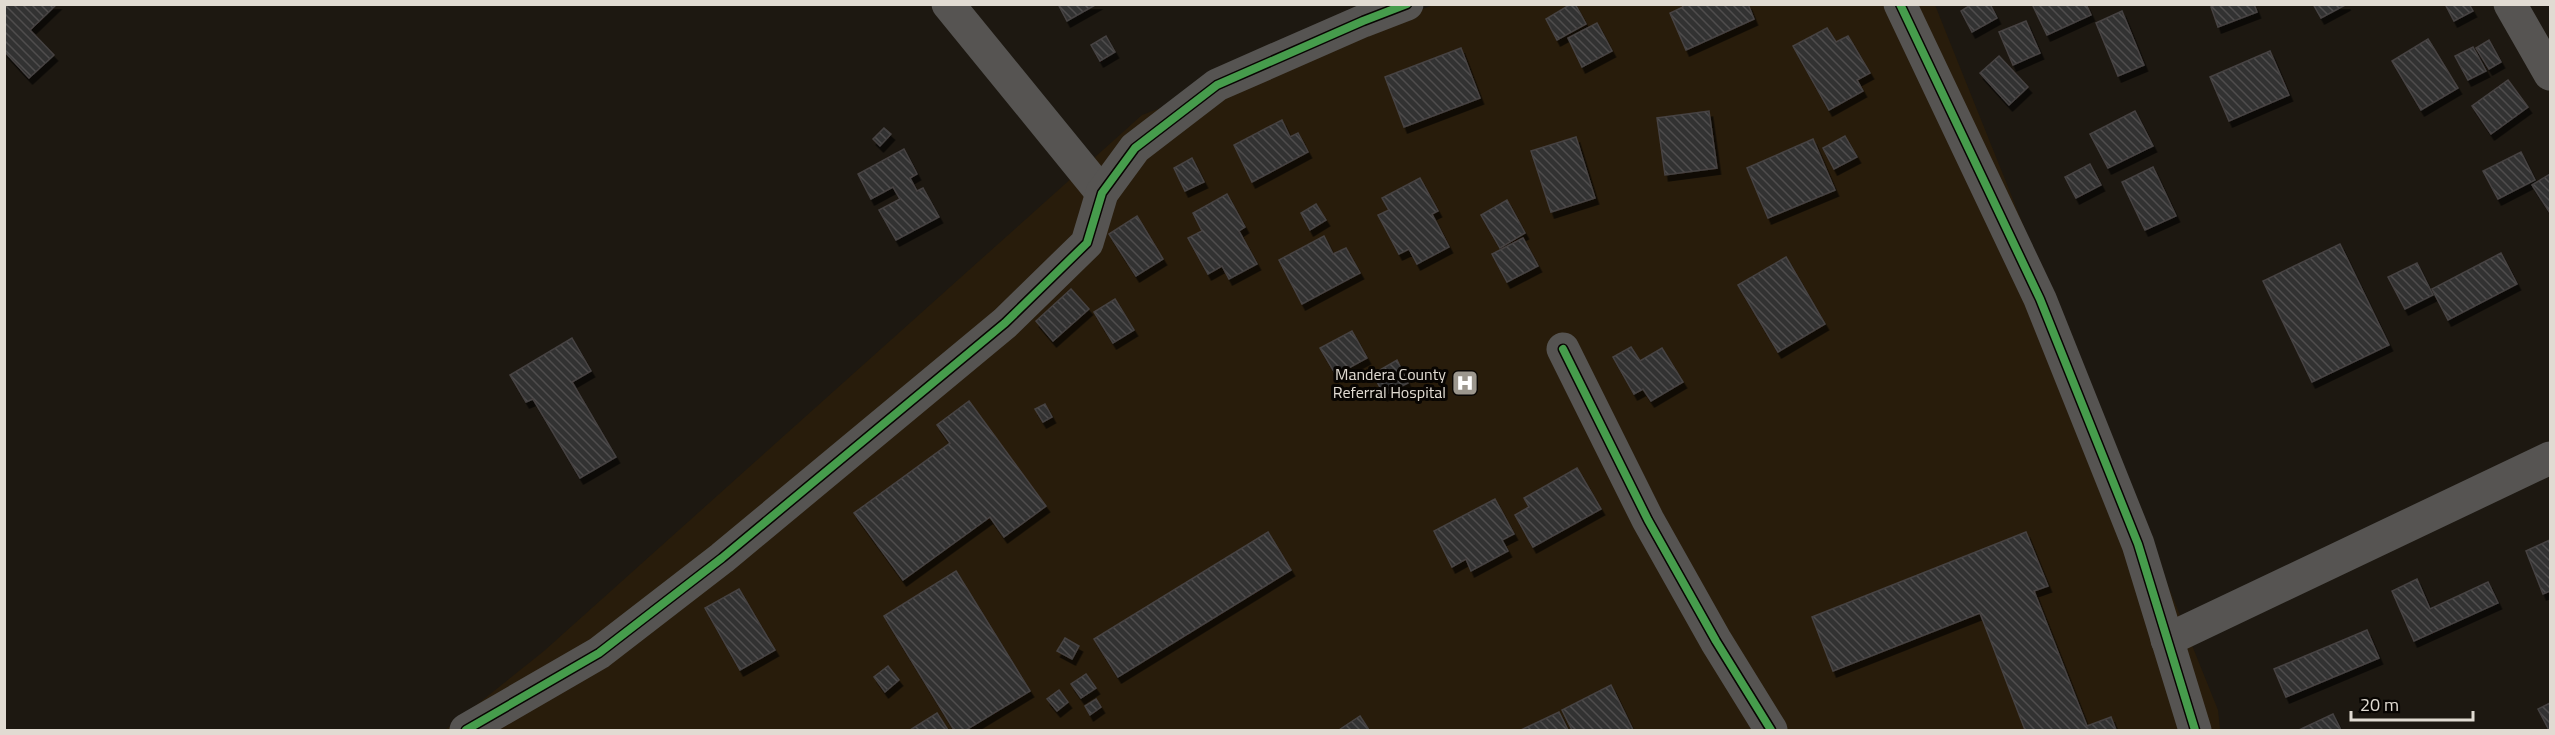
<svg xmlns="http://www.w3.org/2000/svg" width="2555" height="735" font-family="'Titillium Web',sans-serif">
<defs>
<pattern id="building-back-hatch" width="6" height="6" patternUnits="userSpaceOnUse" patternTransform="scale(1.5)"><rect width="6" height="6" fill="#333131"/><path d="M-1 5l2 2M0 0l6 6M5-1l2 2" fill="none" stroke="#504e4e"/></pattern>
<filter id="shadow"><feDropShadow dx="3.5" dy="6" stdDeviation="0" flood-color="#0009"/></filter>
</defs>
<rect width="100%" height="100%" fill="#1d1811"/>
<path fill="#281c0b" d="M1436,4L1935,5L2218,710L2220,730H445L544,651L1142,115Z"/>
<g fill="url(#building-back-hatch)" stroke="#464343" stroke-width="1.5" filter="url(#shadow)">
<path d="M4,4H57L30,30L54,55L29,78L4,51Z"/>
<path d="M1058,4H1097L1067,21Z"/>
<path d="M1571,4H1575L1586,24L1557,40L1546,19Z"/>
<path d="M1682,4H1748L1754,19L1686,50L1670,13L1683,7Z"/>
<path d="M1972,4H1990L1997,18L1972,32L1961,11Z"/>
<path d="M2032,4H2086L2091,15L2047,35Z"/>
<path d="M2217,4H2254L2257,12L2218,27L2211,7Z"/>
<path d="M2313,4H2347L2321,18Z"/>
<path d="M2445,4H2469L2473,11L2454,21Z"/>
<path d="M2122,11L2144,65L2118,76L2096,23Z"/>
<path d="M2026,21L2040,53L2013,65L1999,32Z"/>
<path d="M1597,23L1612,51L1582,67L1568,38Z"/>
<path d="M1827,28L1836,42L1848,36L1870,73L1857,80L1863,91L1829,110L1793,46Z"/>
<path d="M1106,36L1115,52L1100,61L1091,45Z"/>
<path d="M2428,39L2458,88L2421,110L2392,61Z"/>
<path d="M2489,40L2501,62L2489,69L2476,48Z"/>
<path d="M2473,47L2486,71L2468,80L2455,56Z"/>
<path d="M1461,48L1480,98L1404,127L1385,77Z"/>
<path d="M2270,51L2289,95L2229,121L2210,77Z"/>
<path d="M1999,56L2028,87L2009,105L1980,73Z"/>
<path d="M2508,80L2528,107L2491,134L2472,106Z"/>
<path d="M1709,111L1717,168L1665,175L1657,118Z"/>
<path d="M2135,111L2153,146L2108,168L2090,134Z"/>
<path d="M1282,120L1290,137L1298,133L1308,152L1252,182L1234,145Z"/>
<path d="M884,128L891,134L880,146L873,139Z"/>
<path d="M1845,136L1857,157L1834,169L1823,148Z"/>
<path d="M1576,137L1595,198L1551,212L1531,151Z"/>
<path d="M1813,139L1835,190L1768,218L1747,168Z"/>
<path d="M904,149L917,174L910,178L917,191L923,188L939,217L896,240L879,210L900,199L893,187L871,199L858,174Z"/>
<path d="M2521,152L2535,180L2498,199L2483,171Z"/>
<path d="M1192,158L1204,182L1185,191L1174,168Z"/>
<path d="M2090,164L2101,185L2076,198L2065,177Z"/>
<path d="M2153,167L2176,216L2145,230L2122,182Z"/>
<path d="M2550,174V213L2532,185Z"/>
<path d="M1420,178L1438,211L1432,214L1449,247L1417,264L1409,249L1399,254L1378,215L1389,210L1382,198Z"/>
<path d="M1227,194L1245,227L1239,231L1257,264L1229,279L1222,266L1208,274L1188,238L1202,231L1193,213Z"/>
<path d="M1507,200L1525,233L1500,248L1481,215Z"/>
<path d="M1316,204L1326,220L1310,230L1301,213Z"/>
<path d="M1137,216L1163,259L1136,276L1109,234Z"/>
<path d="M1324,236L1333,254L1346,248L1360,273L1302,304L1279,260Z"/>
<path d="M1523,238L1538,266L1507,282L1492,254Z"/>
<path d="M2340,244L2389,345L2312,382L2263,281Z"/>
<path d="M2501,253L2517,284L2448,320L2432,289Z"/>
<path d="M1786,257L1825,324L1778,352L1738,285Z"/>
<path d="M2417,263L2433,295L2405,309L2388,277Z"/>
<path d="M1071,289L1089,309L1053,341L1036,321Z"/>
<path d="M1115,299L1134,330L1113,343L1094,312Z"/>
<path d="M1352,331L1367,358L1336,375L1320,348Z"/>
<path d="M572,338L591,371L572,382L616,457L580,478L533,399L526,402L510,375Z"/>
<path d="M1631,347L1640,361L1662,348L1683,382L1651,401L1643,389L1634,394L1613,357Z"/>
<path d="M1397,360L1408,383L1384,395L1373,374Z"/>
<path d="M969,401L1046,506L1004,537L990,517L903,580L854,513L950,443L937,425Z"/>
<path d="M1045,404L1052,417L1043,422L1035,409Z"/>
<path d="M1577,468L1601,509L1533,547L1515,515L1529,507L1524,498Z"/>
<path d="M1495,499L1514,534L1502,540L1508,551L1471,571L1466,559L1452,567L1434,531Z"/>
<path d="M1268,532L1291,570L1118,677L1094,639Z"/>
<path d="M2026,532L2048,586L2034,591L2087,726L2111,717L2116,730H2025L1980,613L1833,671L1812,617Z"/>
<path d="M2550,540V591L2543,594L2526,551Z"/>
<path d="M956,571L1030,691L966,730H954L884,616Z"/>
<path d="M2417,579L2430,609L2488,582L2498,603L2414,641L2392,591Z"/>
<path d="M739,589L775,650L740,670L705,608Z"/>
<path d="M2367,630L2379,658L2286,697L2274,669Z"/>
<path d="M1065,638L1079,646L1072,659L1057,651Z"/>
<path d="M888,666L899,680L885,692L874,677Z"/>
<path d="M1086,674L1096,688L1081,698L1071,684Z"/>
<path d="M1611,685L1633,730H1572L1562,710Z"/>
<path d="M1059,690L1068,702L1057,711L1047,699Z"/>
<path d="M1096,699L1101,707L1090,715L1085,706Z"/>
<path d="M2550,703V730H2549L2538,709Z"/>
<path d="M1559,712L1568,730H1521Z"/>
<path d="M937,713L948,730H910Z"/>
<path d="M2333,714L2341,730H2299Z"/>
<path d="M1360,716L1369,730H1339Z"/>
</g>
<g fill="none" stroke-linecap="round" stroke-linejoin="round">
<g stroke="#565452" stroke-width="33">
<path d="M948,4L1102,193"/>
<path d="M1900,4L2040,299L2138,544L2195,730"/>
<path d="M2510,4L2550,74"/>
<path d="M1563,349L1648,520L1716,641L1771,730"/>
<path d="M2167,640L2550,458"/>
<path d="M466,730L599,653L722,558L1005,323L1087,243L1102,193L1135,148L1217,85L1363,21L1407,4"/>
</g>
<defs>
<g id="cycleway">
<path d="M1900,4L2040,299L2138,544L2195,730"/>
<path d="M1563,349L1648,520L1716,641L1771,730"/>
<path d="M466,730L599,653L722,558L1005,323L1087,243L1102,193L1135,148L1217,85L1363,21L1407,4"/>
</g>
</defs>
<use href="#cycleway" stroke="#080502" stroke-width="11"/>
<use href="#cycleway" stroke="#469c4c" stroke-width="8"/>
</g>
<defs>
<symbol id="hospital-square" viewBox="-11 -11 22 22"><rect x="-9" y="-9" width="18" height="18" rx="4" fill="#9c978e" stroke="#080502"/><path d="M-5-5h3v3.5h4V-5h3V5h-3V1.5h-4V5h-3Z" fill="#fff"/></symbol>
</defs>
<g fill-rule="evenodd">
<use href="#hospital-square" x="1450" y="368" width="30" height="30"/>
</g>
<g text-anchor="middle" stroke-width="6" stroke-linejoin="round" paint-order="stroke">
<g font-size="16" fill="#e1dbd2" stroke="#080502" text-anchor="end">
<text x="1446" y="380">Mandera County<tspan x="1446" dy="18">Referral Hospital</tspan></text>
</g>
</g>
<rect width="2555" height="735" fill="none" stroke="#e1dbd2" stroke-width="12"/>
<path d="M2351 711v9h122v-9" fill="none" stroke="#e1dbd2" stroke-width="3"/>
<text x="2360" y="711" font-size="18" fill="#e1dbd2" stroke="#080502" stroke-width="4.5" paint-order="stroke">20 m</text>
</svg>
